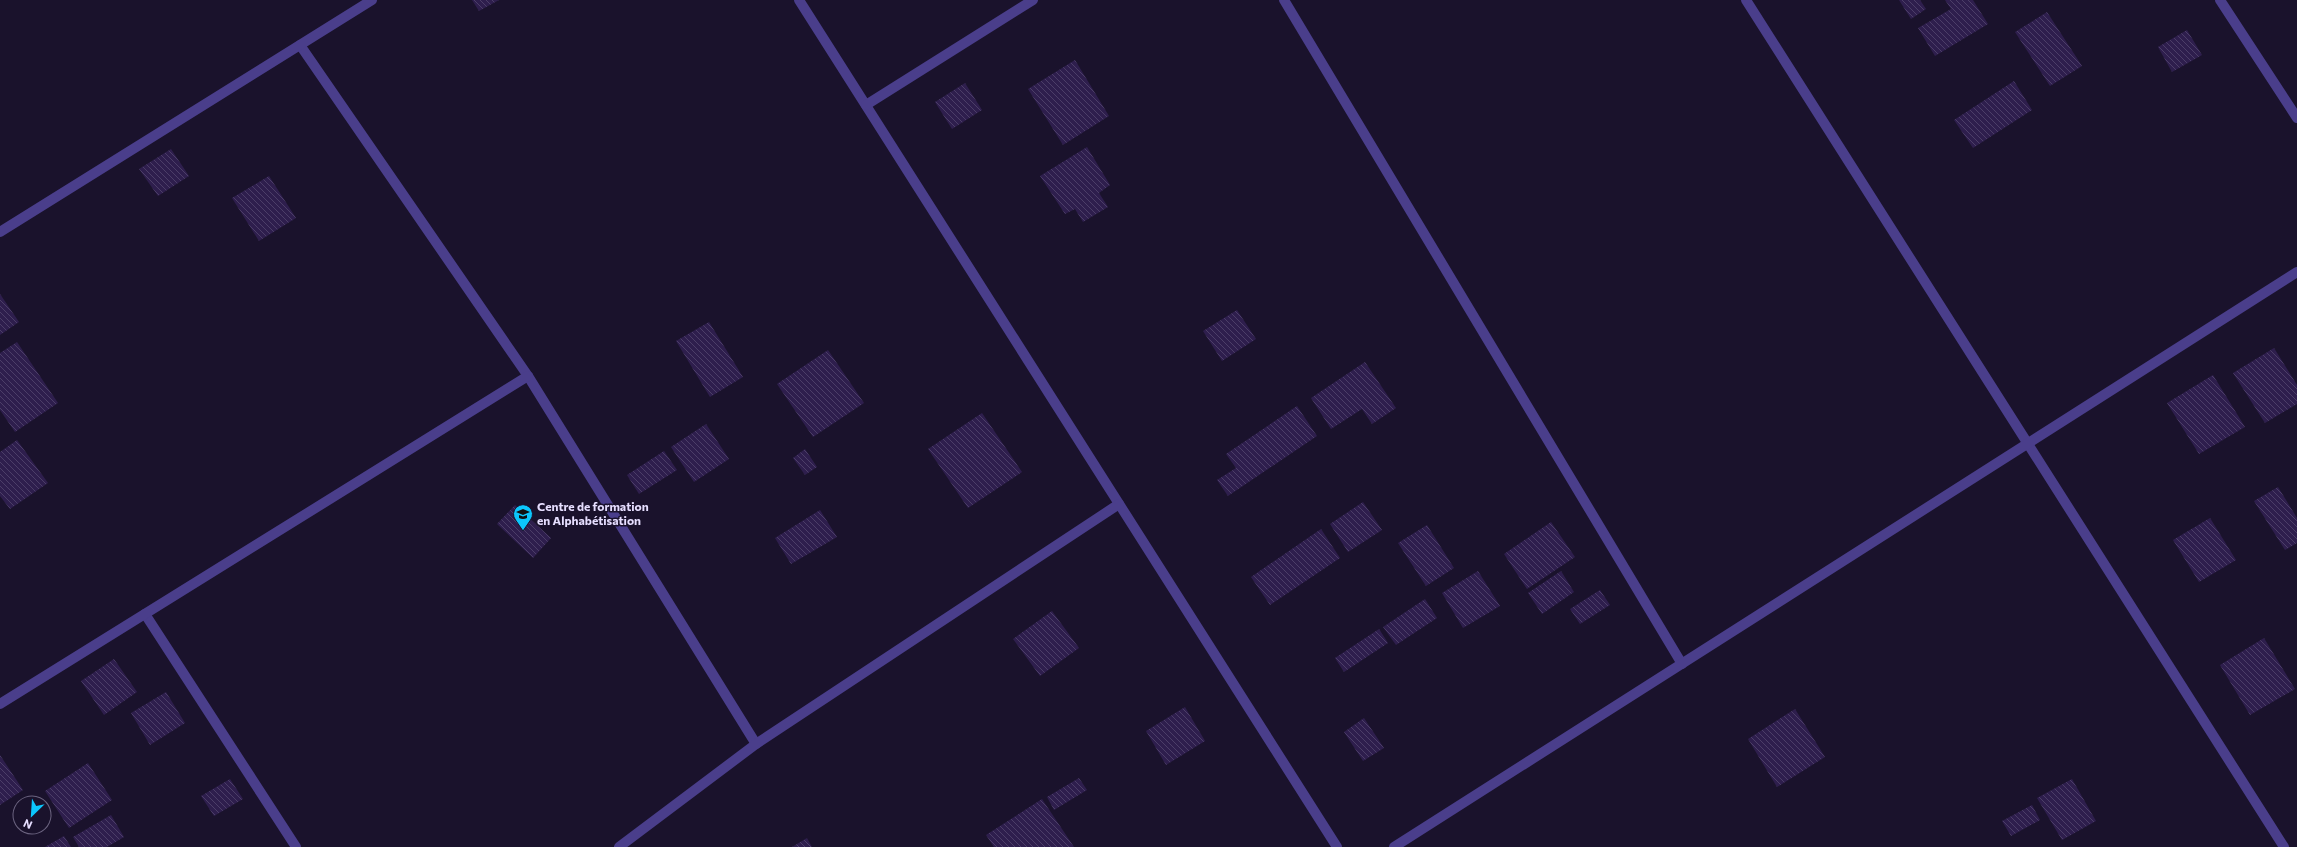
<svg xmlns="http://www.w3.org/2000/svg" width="2297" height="847" font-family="Commissioner,sans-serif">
<defs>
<pattern id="building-back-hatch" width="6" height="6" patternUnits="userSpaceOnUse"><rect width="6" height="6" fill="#2e1e4d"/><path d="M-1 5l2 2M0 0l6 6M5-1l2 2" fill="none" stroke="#4c3e68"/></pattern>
</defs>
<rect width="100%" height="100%" fill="#1a122c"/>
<g fill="url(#building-back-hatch)">
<path d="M472,0H499L479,11Z"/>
<path d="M1899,0H1920L1926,9L1911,19Z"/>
<path d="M1945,0H1973L1988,24L1935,56L1918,28L1951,9Z"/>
<path d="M2047,12L2082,66L2050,86L2015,32Z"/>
<path d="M2187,30L2202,55L2172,72L2158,47Z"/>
<path d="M1075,60L1109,116L1063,145L1028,89Z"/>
<path d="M2014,81L2032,110L1973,148L1954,120Z"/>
<path d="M965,83L982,110L952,129L935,102Z"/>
<path d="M1087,147L1110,185L1099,193L1108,207L1083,222L1075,209L1065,214L1040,176Z"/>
<path d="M171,149L189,176L158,196L139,169Z"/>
<path d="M269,176L296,218L259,241L232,198Z"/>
<path d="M0,294L19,322L0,335Z"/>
<path d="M1237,310L1256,339L1222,361L1203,331Z"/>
<path d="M709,322L743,377L710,397L676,341Z"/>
<path d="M17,342L58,403L15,432L0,410V353Z"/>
<path d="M2274,348L2297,385V404L2265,423L2233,373Z"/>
<path d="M828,350L864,403L813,437L777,384Z"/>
<path d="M1365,362L1396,408L1372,424L1362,409L1331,429L1311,398Z"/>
<path d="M2213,375L2245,427L2199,454L2167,403Z"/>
<path d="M1297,406L1317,436L1228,496L1217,480L1236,468L1226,454Z"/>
<path d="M982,413L1022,472L968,508L928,449Z"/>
<path d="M706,424L729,459L694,482L671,447Z"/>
<path d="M17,440L48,483L10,509L0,496V452Z"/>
<path d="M805,449L817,467L805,475L793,458Z"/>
<path d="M664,451L677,470L639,494L627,475Z"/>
<path d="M2278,487L2297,518V543L2285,550L2254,501Z"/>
<path d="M1363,502L1382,530L1348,552L1330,524Z"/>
<path d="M515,505L551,538L533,558L497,524Z"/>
<path d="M820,510L837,537L791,564L775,538Z"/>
<path d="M2210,518L2236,560L2199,582L2173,540Z"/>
<path d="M1551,522L1575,557L1527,589L1504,554Z"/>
<path d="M1427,525L1454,568L1426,586L1398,543Z"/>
<path d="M1321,529L1340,558L1270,605L1251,577Z"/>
<path d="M1478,571L1500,606L1463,628L1442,593Z"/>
<path d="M1561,571L1574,592L1542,614L1528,593Z"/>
<path d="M1600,590L1610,605L1580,624L1570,609Z"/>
<path d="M1425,599L1437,618L1396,645L1383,627Z"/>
<path d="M1052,611L1079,648L1040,676L1013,639Z"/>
<path d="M1379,629L1388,643L1344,672L1335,658Z"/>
<path d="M2264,638L2295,689L2250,715L2220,665Z"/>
<path d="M114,659L137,692L104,715L81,681Z"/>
<path d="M166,692L185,723L150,745L131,713Z"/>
<path d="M1185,707L1205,741L1166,765L1146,731Z"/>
<path d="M1795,709L1825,757L1777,787L1748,739Z"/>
<path d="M1364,718L1384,748L1363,761L1344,732Z"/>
<path d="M0,755L23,790L0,805Z"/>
<path d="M88,763L112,800L69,828L45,791Z"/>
<path d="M1079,778L1087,790L1054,810L1047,797Z"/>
<path d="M230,779L243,799L214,816L201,796Z"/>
<path d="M2072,779L2096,821L2062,840L2037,798Z"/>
<path d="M1042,799L1074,847H994L986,835Z"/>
<path d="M2032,805L2040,820L2011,836L2002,821Z"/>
<path d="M111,815L124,837L107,847H79L73,837Z"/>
<path d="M64,836L71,847H45Z"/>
<path d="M807,838L812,847H792Z"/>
</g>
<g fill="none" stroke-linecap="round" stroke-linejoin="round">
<g stroke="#4a3e8b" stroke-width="10">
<path d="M799,0L1337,847"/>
<path d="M1284,0L1682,664"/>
<path d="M1746,0L2284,847"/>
<path d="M2220,0L2297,118"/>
<path d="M300,45L528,376L756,744"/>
<path d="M866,105L1033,0"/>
<path d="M0,232L372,0"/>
<path d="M145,614L296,847"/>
<path d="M0,704L528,376"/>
<path d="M619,847L756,744L1119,504"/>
<path d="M1394,847L2297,272"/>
</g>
</g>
<defs>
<symbol id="school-pin" viewBox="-11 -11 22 30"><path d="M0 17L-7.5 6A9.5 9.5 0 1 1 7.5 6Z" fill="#0cc6fc" stroke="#1a122c"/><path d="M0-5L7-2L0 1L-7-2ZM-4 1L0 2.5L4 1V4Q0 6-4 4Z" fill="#111"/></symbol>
</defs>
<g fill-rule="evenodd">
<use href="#school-pin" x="512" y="503" width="22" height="30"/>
</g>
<g text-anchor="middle" stroke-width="3" stroke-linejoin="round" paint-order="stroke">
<g font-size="12" font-weight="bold" fill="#e6deff" stroke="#1a122c" text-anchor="start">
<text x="537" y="511">Centre de formation<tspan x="537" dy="14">en Alphabétisation</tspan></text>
</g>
</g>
<g transform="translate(32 815) rotate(205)"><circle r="19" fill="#1a122c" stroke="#6c6480"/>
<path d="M0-3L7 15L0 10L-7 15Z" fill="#0cc6fc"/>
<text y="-6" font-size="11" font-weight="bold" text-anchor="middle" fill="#e6deff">N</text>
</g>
</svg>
